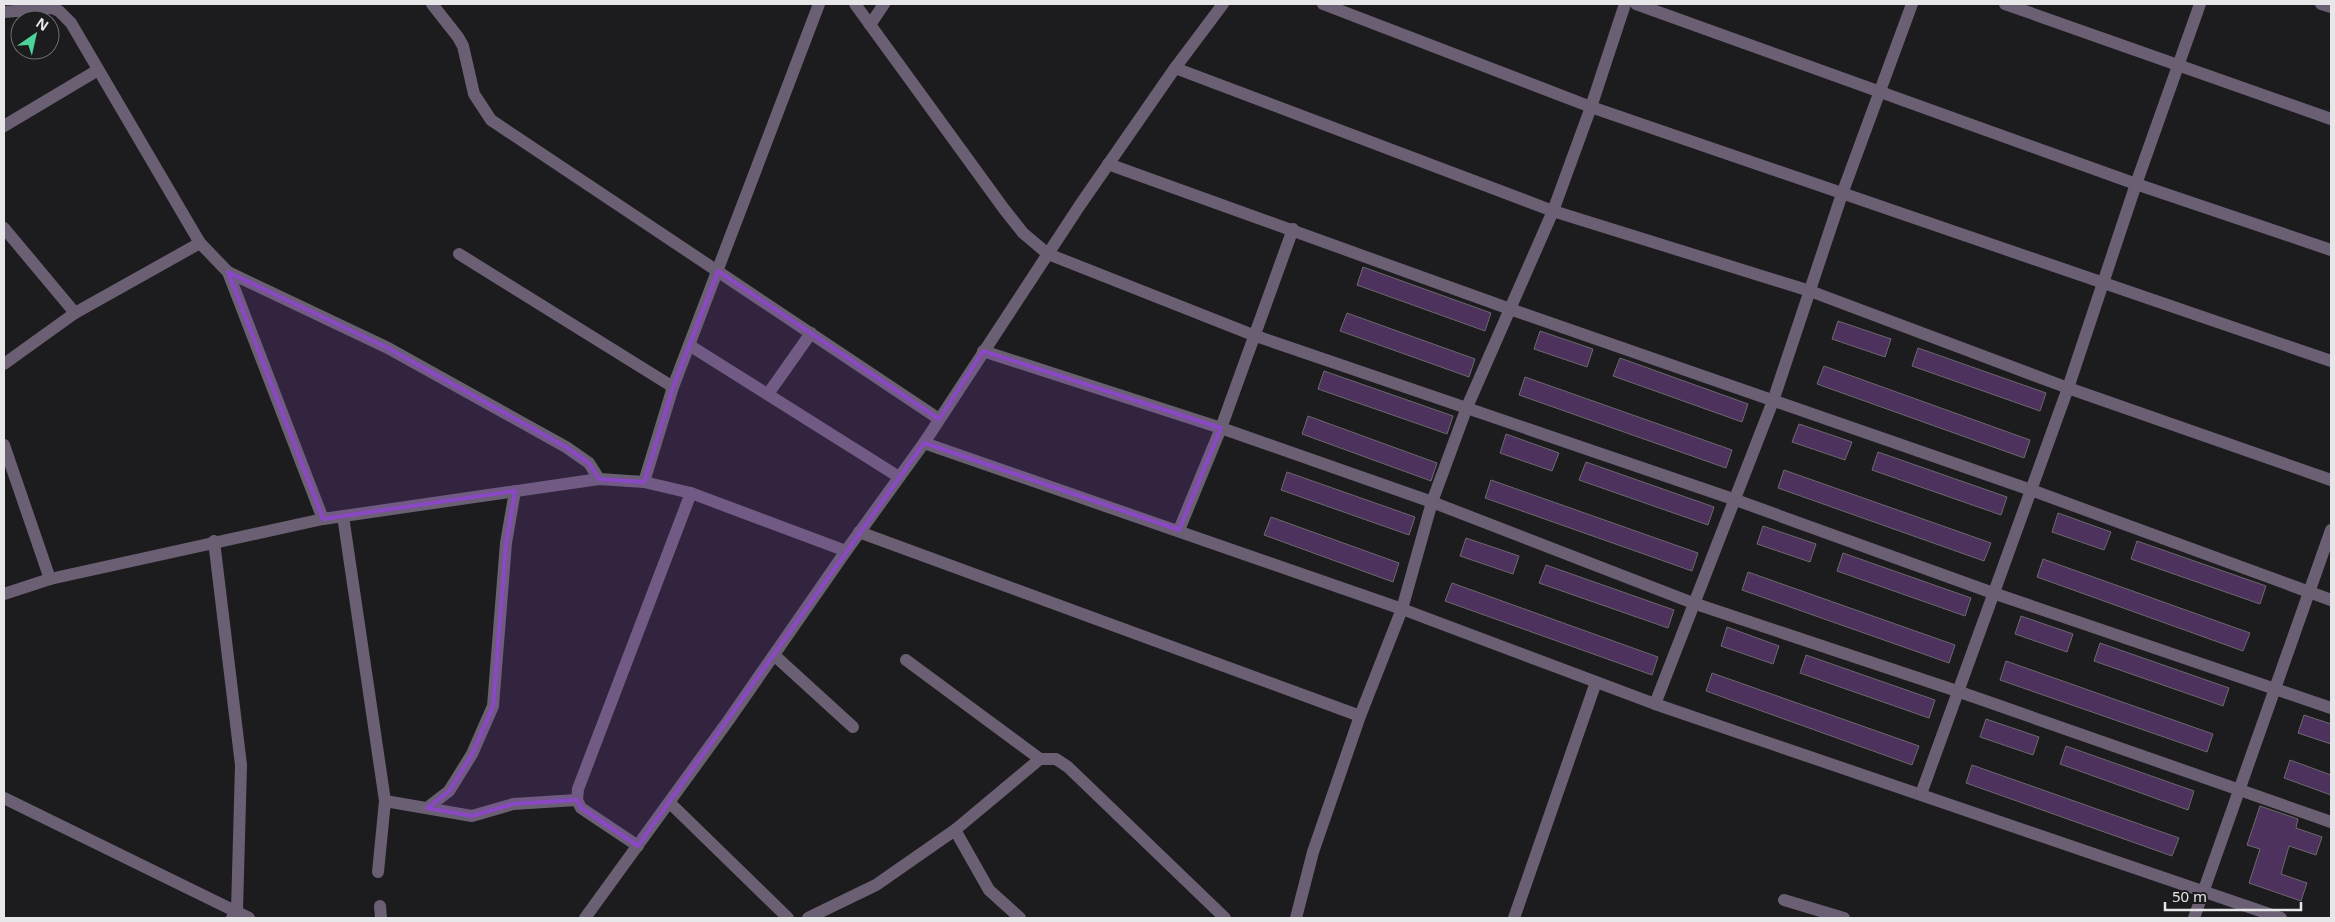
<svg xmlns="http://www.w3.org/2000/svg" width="2335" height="922" font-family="'Noto Sans',sans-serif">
<rect width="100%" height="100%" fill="#1c1b1d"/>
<g fill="#4d325d" stroke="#6b696c">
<path d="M1363,267L1491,313L1485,331L1357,285Z"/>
<path d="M1347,313L1475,359L1469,377L1340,331Z"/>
<path d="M1838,321L1891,339L1885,357L1832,339Z"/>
<path d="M1540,331L1593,349L1587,367L1534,349Z"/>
<path d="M1918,348L2046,393L2040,411L1912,366Z"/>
<path d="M1620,358L1748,404L1742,422L1613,376Z"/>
<path d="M1824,366L2030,440L2024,458L1817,384Z"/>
<path d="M1324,371L1453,416L1447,434L1318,389Z"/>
<path d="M1525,377L1732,450L1726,468L1519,395Z"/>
<path d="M1308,416L1437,463L1431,481L1302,434Z"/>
<path d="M1799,424L1852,442L1845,460L1792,442Z"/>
<path d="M1506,434L1559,453L1552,471L1500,453Z"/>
<path d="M1878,452L2007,497L2001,515L1872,470Z"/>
<path d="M1586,462L1714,507L1708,525L1579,480Z"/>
<path d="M1784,470L1991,543L1984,561L1778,488Z"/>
<path d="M1287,472L1415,517L1409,535L1281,490Z"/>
<path d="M1491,480L1698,553L1692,571L1485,498Z"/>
<path d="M2058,513L2111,532L2104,550L2052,532Z"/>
<path d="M1271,517L1399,563L1393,582L1264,535Z"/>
<path d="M1763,526L1816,544L1810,562L1757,544Z"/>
<path d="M1466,538L1519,556L1513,574L1460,556Z"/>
<path d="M2137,541L2266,586L2260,604L2131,559Z"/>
<path d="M1843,553L1971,598L1965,616L1837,571Z"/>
<path d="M2043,559L2250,633L2243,651L2037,577Z"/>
<path d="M1546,565L1674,610L1668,628L1539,583Z"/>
<path d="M1748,572L1955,645L1949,663L1742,590Z"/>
<path d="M1452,583L1658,657L1652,675L1445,601Z"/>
<path d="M2021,616L2073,634L2067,652L2015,634Z"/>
<path d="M1727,627L1779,646L1773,664L1721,646Z"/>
<path d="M2100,643L2229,688L2223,706L2094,661Z"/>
<path d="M1806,655L1935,700L1929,718L1800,673Z"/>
<path d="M2006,661L2213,734L2207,752L2000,680Z"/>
<path d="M1712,673L1919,746L1912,765L1706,691Z"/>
<path d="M2304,715L2331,724V744L2298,733Z"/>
<path d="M1986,719L2039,737L2033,755L1980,737Z"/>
<path d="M2066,746L2194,791L2188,810L2060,764Z"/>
<path d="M2290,760L2331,775V795L2284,778Z"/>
<path d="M1972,765L2179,838L2172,856L1966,783Z"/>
<path d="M2260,806L2298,819L2296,828L2322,837L2316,855L2289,846L2281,874L2307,883L2301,901L2249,883L2260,849L2247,845Z"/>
</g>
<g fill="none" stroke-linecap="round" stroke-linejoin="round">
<g stroke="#6b5f74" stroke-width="12">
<path d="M432,4L458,37L463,46L474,94L491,120L939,419"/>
<path d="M855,4L1004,209L1023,233L1048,254L1253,335L1733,499L1993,593L2331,708"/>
<path d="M1323,4L1591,107L2331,361"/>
<path d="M1636,4L2136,184L2331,250"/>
<path d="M2005,4L2331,119"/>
<path d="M2321,4L2331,7"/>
<path d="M4,12L52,8L59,11L71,23L200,243L228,272L388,348L566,447L589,463L599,479"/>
<path d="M870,25L884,4"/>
<path d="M1175,68L1553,211L1810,291L2068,388L2331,480"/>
<path d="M4,126L98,70"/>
<path d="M1108,164L1510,309L2031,490L2331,600"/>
<path d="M4,228L75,313"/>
<path d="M459,254L673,387"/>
<path d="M228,272L323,519"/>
<path d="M689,345L899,477"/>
<path d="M983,351L1221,428L1432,502L1693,603L1957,691L2331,822"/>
<path d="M4,364L75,313L200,243"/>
<path d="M768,394L811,333"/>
<path d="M924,443L1402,609L1655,704L2281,918"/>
<path d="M4,445L50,579"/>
<path d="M644,482L673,387L819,4"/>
<path d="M343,516L385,801L378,872"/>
<path d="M1179,530L1221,428L1293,229"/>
<path d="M859,532L1360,716"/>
<path d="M214,541L241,765L237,910L232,918"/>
<path d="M4,594L50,579L323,519L599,479L644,482L691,493L846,551"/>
<path d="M774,655L853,727"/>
<path d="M906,660L1040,759"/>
<path d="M1655,704L1773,401L1842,194L1912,4"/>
<path d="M1921,794L2068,388L2136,184L2200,4"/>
<path d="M4,798L249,918"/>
<path d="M385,801L472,816L513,804L577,800"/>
<path d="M670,803L788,918"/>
<path d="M427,808L449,791L472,754L493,706L506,543L515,491"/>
<path d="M955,830L989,890L1020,918"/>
<path d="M638,846L581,808L577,800L578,789L691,493"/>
<path d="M1784,900L1844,918"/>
<path d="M380,906L381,918"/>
<path d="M585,918L728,721L846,551L924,443L1080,205L1175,68L1223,4"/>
<path d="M808,918L876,885L955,830L1040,759H1056L1068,767L1225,918"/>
<path d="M1296,918L1313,852L1360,716L1402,609L1432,502L1467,407L1553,211L1591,107L1625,4"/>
<path d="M1514,918L1596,682"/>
<path d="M2194,918L2331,530"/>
</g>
</g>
<path fill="#8b48c5" fill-opacity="0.2" stroke="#8b48c5" stroke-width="4" stroke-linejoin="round" d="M718,271L939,419L983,351L1221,428L1179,530L924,443L638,846L581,808L577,800L513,804L472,816L427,808L449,791L472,754L493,706L506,543L515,491L323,519L228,272L388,348L566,447L589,463L599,479L644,482L673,387Z"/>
<rect width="2335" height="922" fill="none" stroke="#e7e6e8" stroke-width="10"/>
<g transform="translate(35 35) rotate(34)"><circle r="24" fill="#1c1b1d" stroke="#6d6c6e"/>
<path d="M0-4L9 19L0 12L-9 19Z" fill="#4cd39b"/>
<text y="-8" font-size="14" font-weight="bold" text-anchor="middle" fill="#e7e6e8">N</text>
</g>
<path d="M2165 902v8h136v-8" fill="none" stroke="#e7e6e8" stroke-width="2.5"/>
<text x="2172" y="902" font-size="15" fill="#e7e6e8" stroke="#1c1b1d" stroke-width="4" paint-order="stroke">50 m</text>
</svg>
